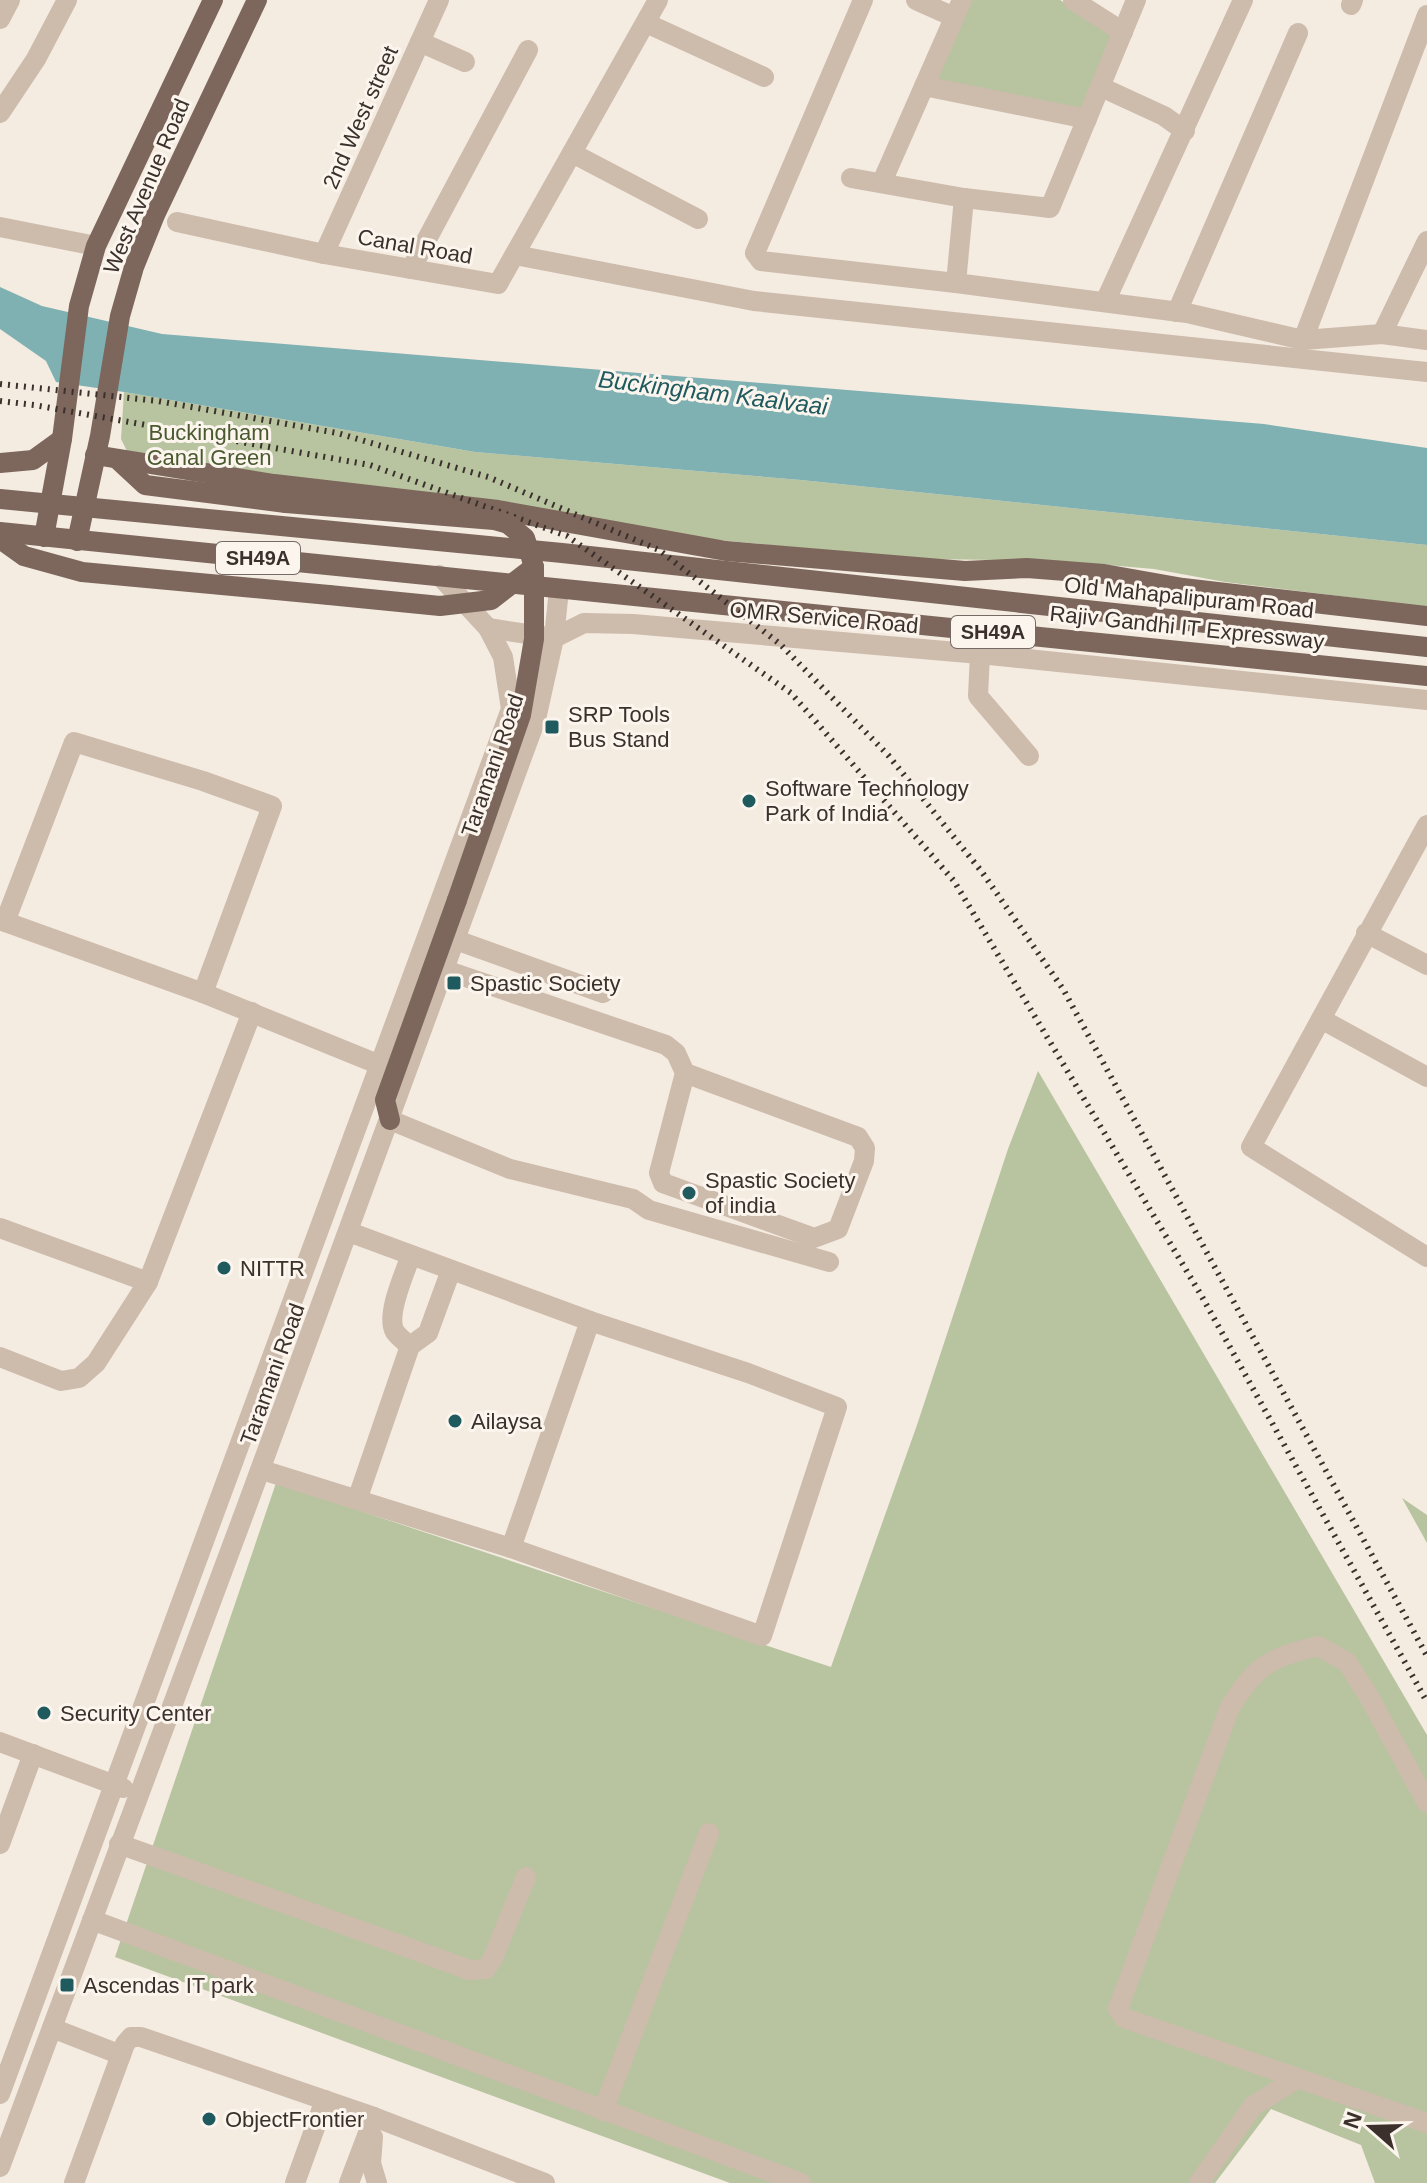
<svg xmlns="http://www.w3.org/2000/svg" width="1427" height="2183" font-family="Arial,sans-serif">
<rect width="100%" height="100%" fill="#f4ebe1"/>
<g fill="#b8c4a0">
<path d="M967,0H1060L1114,35L1081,111L932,81Z"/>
<path d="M124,392L475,452L801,480L1427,545V607L1225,582L1154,569L1061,561L924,559L673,536L189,481L128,453L121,439Z"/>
<path d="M1038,1071L1427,1735V2183H1375L1361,2145L1271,2109L1215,2183H730L115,1957L276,1483L831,1667L917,1425L1008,1149Z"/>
<path d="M1402,1498L1427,1515V1543Z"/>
</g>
<path fill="#7fb0b2" d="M0,287L42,306L162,334L1264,424L1427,448V545L801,480L475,452L124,392L56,382L46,361L0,329Z"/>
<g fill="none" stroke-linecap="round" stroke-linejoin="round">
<g stroke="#cdbbac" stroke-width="20">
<path d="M863,0L755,253L761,261L956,283L1187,313L1303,340L1382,334L1427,340"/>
<path d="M916,0L954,17"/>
<path d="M1073,0L1123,32"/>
<path d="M1351,5L1353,0"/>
<path d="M0,19L10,0"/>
<path d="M646,23L764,77"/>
<path d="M420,42L465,62"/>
<path d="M924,86L1087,119"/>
<path d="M1101,87L1164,116L1185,131"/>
<path d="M0,113L36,59L67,0"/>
<path d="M572,153L698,219"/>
<path d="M851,178L964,198L1050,208L1136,0"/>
<path d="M882,182L962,0"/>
<path d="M177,222L324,254L498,284L658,0"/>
<path d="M0,227L96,246"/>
<path d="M324,254L439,0"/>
<path d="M515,255L754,301L1427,372"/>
<path d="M411,269L528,50"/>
<path d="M956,283L964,198"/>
<path d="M1105,302L1243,0"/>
<path d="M1177,312L1298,33"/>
<path d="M1382,334L1427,241"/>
<path d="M1303,340L1427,15"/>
<path d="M488,628L554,638L584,623L633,624L980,654L1427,700"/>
<path d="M980,654L978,696L1029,756"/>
<path d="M1427,825L1251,1147L1427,1257"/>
<path d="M0,920L203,993L380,1065"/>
<path d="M5,922L74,742L203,781L272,806L203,993"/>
<path d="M1366,933L1427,965"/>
<path d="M456,940L603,993"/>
<path d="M445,970L666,1045L676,1053L685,1073L659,1173L663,1183L814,1238L838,1229L864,1161L865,1148L858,1137L685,1073"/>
<path d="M1321,1019L1427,1077"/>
<path d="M390,1120L510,1169L633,1199L649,1210L829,1262"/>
<path d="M0,1228L148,1282L252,1012"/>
<path d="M410,1346L428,1333L451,1270"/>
<path d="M0,1357L61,1381L79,1378L96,1363L148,1282"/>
<path d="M262,1470L511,1548L590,1321L349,1232"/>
<path d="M357,1500L410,1346C405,1342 399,1337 395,1332C385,1315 405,1273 411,1255"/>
<path d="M511,1548L762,1636L837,1407L748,1373L590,1321"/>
<path d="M0,1742L123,1788"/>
<path d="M1427,1803L1368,1695L1347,1662L1318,1646C1270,1658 1257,1664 1230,1707L1118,2009L1124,2018L1427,2123"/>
<path d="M0,1844L33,1754"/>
<path d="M119,1844L470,1970L486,1969L493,1958L526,1877"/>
<path d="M92,1920L801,2183"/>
<path d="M52,2028L121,2055"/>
<path d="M0,2094L511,709L503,657L488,628L439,575"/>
<path d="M603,2111L709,1833"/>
<path d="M373,2137L371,2163L377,2183"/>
<path d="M0,2167C181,1685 360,1203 536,719L554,638L559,589"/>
<path d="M74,2183L125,2044L131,2037H141L374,2117L545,2183"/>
<path d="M295,2183L325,2100"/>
<path d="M349,2183L374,2117"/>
<path d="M1199,2183L1253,2106L1296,2079"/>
</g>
<g stroke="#7d675c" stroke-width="20">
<path d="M95,455L274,484L498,510L726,551L965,571L1027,568L1104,574L1183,588L1427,616"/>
<path d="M117,459L145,485L286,503"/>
<path d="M0,463L33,460L62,439"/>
<path d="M0,499L562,553L1427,647"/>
<path d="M0,532L1427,676"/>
<path d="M44,537L62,439L79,306L96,246L213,0"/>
<path d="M0,539L24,556L82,572L329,595"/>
<path d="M77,541L100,436L120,316L134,267L155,215L257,0"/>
<path d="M390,1120L385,1100L457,900"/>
</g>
<g stroke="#3b302b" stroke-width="6" stroke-dasharray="2 6" stroke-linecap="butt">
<path d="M0,384L158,401L337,433L488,477L659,550L780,644L888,755L982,872L1063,989L1427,1656"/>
<path d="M0,401L34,405L370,465L567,536L791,693L954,881L1201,1295L1427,1702"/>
</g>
<g stroke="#7d675c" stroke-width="20">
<path d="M286,503L494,520L508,524L525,538L534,567V639L521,715L457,900"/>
<path d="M329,595L440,606L491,600L534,567"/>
</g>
</g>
<g fill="#1f5a5e" stroke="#fbf5ee" stroke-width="3">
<rect x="544" y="719" width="16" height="16" rx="4"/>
<circle cx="749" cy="801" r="8"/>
<rect x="446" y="975" width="16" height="16" rx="4"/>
<circle cx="689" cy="1193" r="8"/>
<circle cx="224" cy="1268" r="8"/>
<circle cx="455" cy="1421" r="8"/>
<circle cx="44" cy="1713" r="8"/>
<rect x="59" y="1977" width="16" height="16" rx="4"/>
<circle cx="209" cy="2119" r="8"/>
</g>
<g text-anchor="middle" stroke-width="6" stroke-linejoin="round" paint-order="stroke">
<g fill="#fbf5ee" stroke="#756b66" stroke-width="2">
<rect x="216" y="542" width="84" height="32" rx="6"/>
<rect x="951" y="616" width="84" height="32" rx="6"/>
</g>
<g font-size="20" font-weight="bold" fill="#3b302b">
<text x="258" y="565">SH49A</text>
<text x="993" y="639">SH49A</text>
</g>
<g font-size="22" fill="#3b302b" stroke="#fbf5ee">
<text transform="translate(360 117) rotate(-66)" y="8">2nd West street</text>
<text transform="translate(146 186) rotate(-67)" y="8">West Avenue Road</text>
<text transform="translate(415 246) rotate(10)" y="8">Canal Road</text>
<text transform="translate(1189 597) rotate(6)" y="8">Old Mahapalipuram Road</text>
<text transform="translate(824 617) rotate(5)" y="8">OMR Service Road</text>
<text transform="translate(1187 627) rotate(6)" y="8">Rajiv Gandhi IT Expressway</text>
<text transform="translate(492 765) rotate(-71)" y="8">Taramani Road</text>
<text transform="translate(272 1374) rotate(-70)" y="8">Taramani Road</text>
</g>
<g font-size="22" fill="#4a5a2e" stroke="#fbf5ee">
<text x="209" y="440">Buckingham<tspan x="209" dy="25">Canal Green</tspan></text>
</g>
<g font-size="22" fill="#3b302b" stroke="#fbf5ee" text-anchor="start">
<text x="568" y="722">SRP Tools<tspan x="568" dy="25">Bus Stand</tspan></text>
<text x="765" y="796">Software Technology<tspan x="765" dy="25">Park of India</tspan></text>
<text x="470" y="991">Spastic Society</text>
<text x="705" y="1188">Spastic Society<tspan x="705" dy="25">of india</tspan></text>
<text x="240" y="1276">NITTR</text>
<text x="471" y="1429">Ailaysa</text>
<text x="60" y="1721">Security Center</text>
<text x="83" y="1993">Ascendas IT park</text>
<text x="225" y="2127">ObjectFrontier</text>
</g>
<g font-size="24" font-style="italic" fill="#1f5a5e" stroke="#fbf5ee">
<text transform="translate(713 393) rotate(7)" y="8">Buckingham Kaalvaai</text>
</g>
</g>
<g transform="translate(1371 2127) rotate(290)" stroke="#fbf5ee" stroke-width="6" paint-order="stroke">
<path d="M0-6L14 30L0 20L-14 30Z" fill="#3b302b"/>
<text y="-12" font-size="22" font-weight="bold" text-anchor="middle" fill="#3b302b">N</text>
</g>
</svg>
